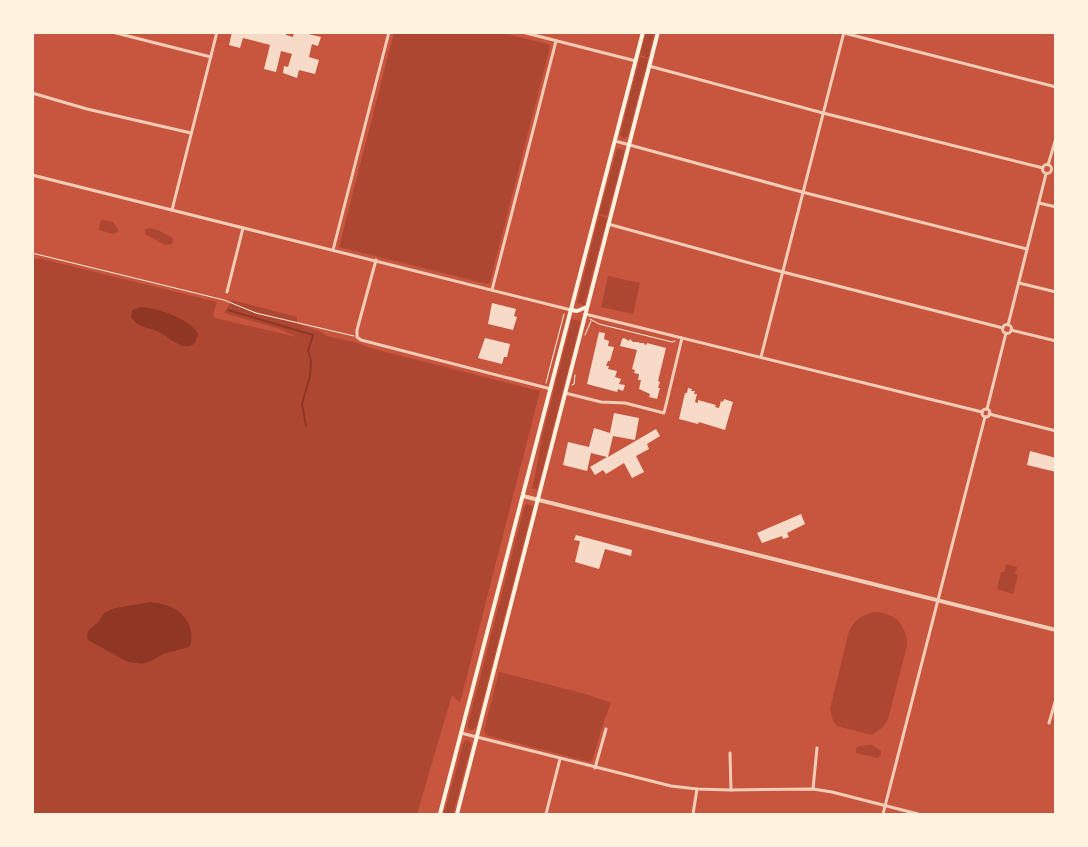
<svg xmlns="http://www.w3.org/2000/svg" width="1088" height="847" font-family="Signika,sans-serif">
<rect width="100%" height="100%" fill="#c8553d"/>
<g fill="#ae4732">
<path d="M394,32L502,33L548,44L550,47L490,282L487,284L339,247Z"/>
<path d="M646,33H654L648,58L640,55Z"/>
<path d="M640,57L648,59L628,135L624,139L620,135Z"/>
<path d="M617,149L624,150V153L607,216L599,214Z"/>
<path d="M599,215L607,218L584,305L577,303Z"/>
<path d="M102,220L113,222L118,229L117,232L114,234L99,230L100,222Z"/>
<path d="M149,228L158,230L173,238L172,244L165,245L145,234V230Z"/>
<path d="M33,259H42L217,302L213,314L215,318L297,337L277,328L224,313L232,300L297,317V324L320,331L327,336L355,342L370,348L540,391L460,703L452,695L417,814H33Z"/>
<path d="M608,276L640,283L633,314L601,307Z"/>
<path d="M572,319L580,321L579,327L537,490L532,488L538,461L542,436Z"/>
<path d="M526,504L533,506L476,727L471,731L468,728V724L524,508Z"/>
<path d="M1006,564L1017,567L1015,574L1018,575L1013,594L997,589L1001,572H1004Z"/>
<path d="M878,612L889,615L898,620L904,630L907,639V646L888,719L883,727L872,735L837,726L833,721L830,709L849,631C855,618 865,613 878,612Z"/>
<path d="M499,672L586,694L611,703L604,721L592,761L589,762L486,735L484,730Z"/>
<path d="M468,740L471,742V746L453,814H444L463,744L465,741Z"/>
<path d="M872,745L881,751V755L878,758L856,753V748L859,746Z"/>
</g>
<g fill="#8f3625">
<path d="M141,307C157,308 191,319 198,334L195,343C183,353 169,337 159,332C148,327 138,328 131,317L132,310Z"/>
<path d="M150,602C159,603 170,605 178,611C188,618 196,635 189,647L163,654L153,660L142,664L128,662L88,640C86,630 89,630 96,624C101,621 101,615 106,612C116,606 138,605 150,602Z"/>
</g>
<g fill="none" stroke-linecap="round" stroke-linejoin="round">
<path stroke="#8f3625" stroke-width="2" d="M228,310L313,335L308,351L311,361L310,376L302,404L306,426"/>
</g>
<g fill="#f7dbc8">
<path d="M232,32H286V35L293,37L294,32H300L321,37L318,46L312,44L309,57L319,60L315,74L299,70L297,78L283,73L284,66L288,67L292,54L281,51L276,72L264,69L270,45L243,38L240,48L229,45Z"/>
<path d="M492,303L516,309L514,316L517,317L513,330L488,324Z"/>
<path d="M599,332L605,333L604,339L609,341L608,346L614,347L610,361H608L606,366H609L608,369L617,371L615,377L621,379L619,384L625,385L623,391L618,389L617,392L587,384Z"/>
<path d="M485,338L510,344L507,357H504L502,364L478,358Z"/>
<path d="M624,338L629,341L630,339L633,342H639V343H644V344L646,345L647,343L666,348L658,381L660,382L658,388H660L657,399L649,397L650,394L639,389L641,380H638L639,374L634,373L635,370L632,369L637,350L620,346L622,339Z"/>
<path d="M688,388L692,389L691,391H695L694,394H697L695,402L698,403V400L716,405L715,407L719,408L721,401L723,402L724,399L733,402L725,430L699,422L698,424L679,419L685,393H687Z"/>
<path d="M614,413L639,418L635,440L613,436L608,457L656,429L660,436L647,444L649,449L636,456L644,472L632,478L624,463L606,474L603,470L595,475L590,467L607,457L591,453L587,471L563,465L568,442L589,447L594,428L610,433Z"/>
<path d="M1030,451L1056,458V472L1027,465Z"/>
<path d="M801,514L805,524L787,533L789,537L783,539L782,536L762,543L757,533Z"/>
<path d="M576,535L632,550L631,556L605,549L599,569L575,562L580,541L574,540Z"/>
</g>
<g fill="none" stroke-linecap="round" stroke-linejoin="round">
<g stroke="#fff3e0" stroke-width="1">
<path d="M32,253L224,300L256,313L354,336"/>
<path d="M590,319L599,324L672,342L675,341"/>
<path d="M585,335L591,321"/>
<path d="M546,383L564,314"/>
<path d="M572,385L574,384L575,375"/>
</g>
<g stroke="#f1ccb7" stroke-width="3">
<path d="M112,32L211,57"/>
<path d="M522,32L636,61"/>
<path d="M840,32L1056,87"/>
<path d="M649,66L823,113L1043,168"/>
<path d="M32,93L87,109L191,133"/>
<path d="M615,141L802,192L1027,249"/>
<circle cx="1047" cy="169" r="4.5"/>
<path d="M1048,165L1056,138"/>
<path d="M32,175L571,310"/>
<path d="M1039,203L1056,207"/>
<path d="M172,210L217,32"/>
<path d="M608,224L775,270L1003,328"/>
<path d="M333,250L389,32"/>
<path d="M376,260L357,330V337L361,340L551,389"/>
<path d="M1019,283L1056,292"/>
<path d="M492,290L556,41"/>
<path d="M227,292L243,228"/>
<path d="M585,314L982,412"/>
<circle cx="1007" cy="329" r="4.5"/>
<path d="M1008,325L1046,174"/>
<path d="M1011,330L1056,341"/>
<path d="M761,357L844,32"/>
<path d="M565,393L601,402L625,403L664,413L682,338"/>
<path d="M987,409L1006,333"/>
<circle cx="986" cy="413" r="4"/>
<path d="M989,414L1056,431"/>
<path d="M1049,723L1056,699"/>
<path d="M461,733L671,786L697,789L731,790L813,789L832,792L918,814"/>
<path d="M730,753L731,790"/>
<path d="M595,768L606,729"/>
<path d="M813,789L817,748"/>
<path d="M546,814L560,759"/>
<path d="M693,814L697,789"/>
<path d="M883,814L985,417"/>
</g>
<path stroke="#f1ccb7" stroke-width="4" d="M523,496L1056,630"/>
<g stroke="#fff3e0" stroke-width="4">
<path d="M571,310L577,311L587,307"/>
<path d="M440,814L643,32"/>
<path d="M457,814L658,32"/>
</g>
</g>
<rect width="1088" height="847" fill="none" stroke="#fff3e0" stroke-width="68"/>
</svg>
